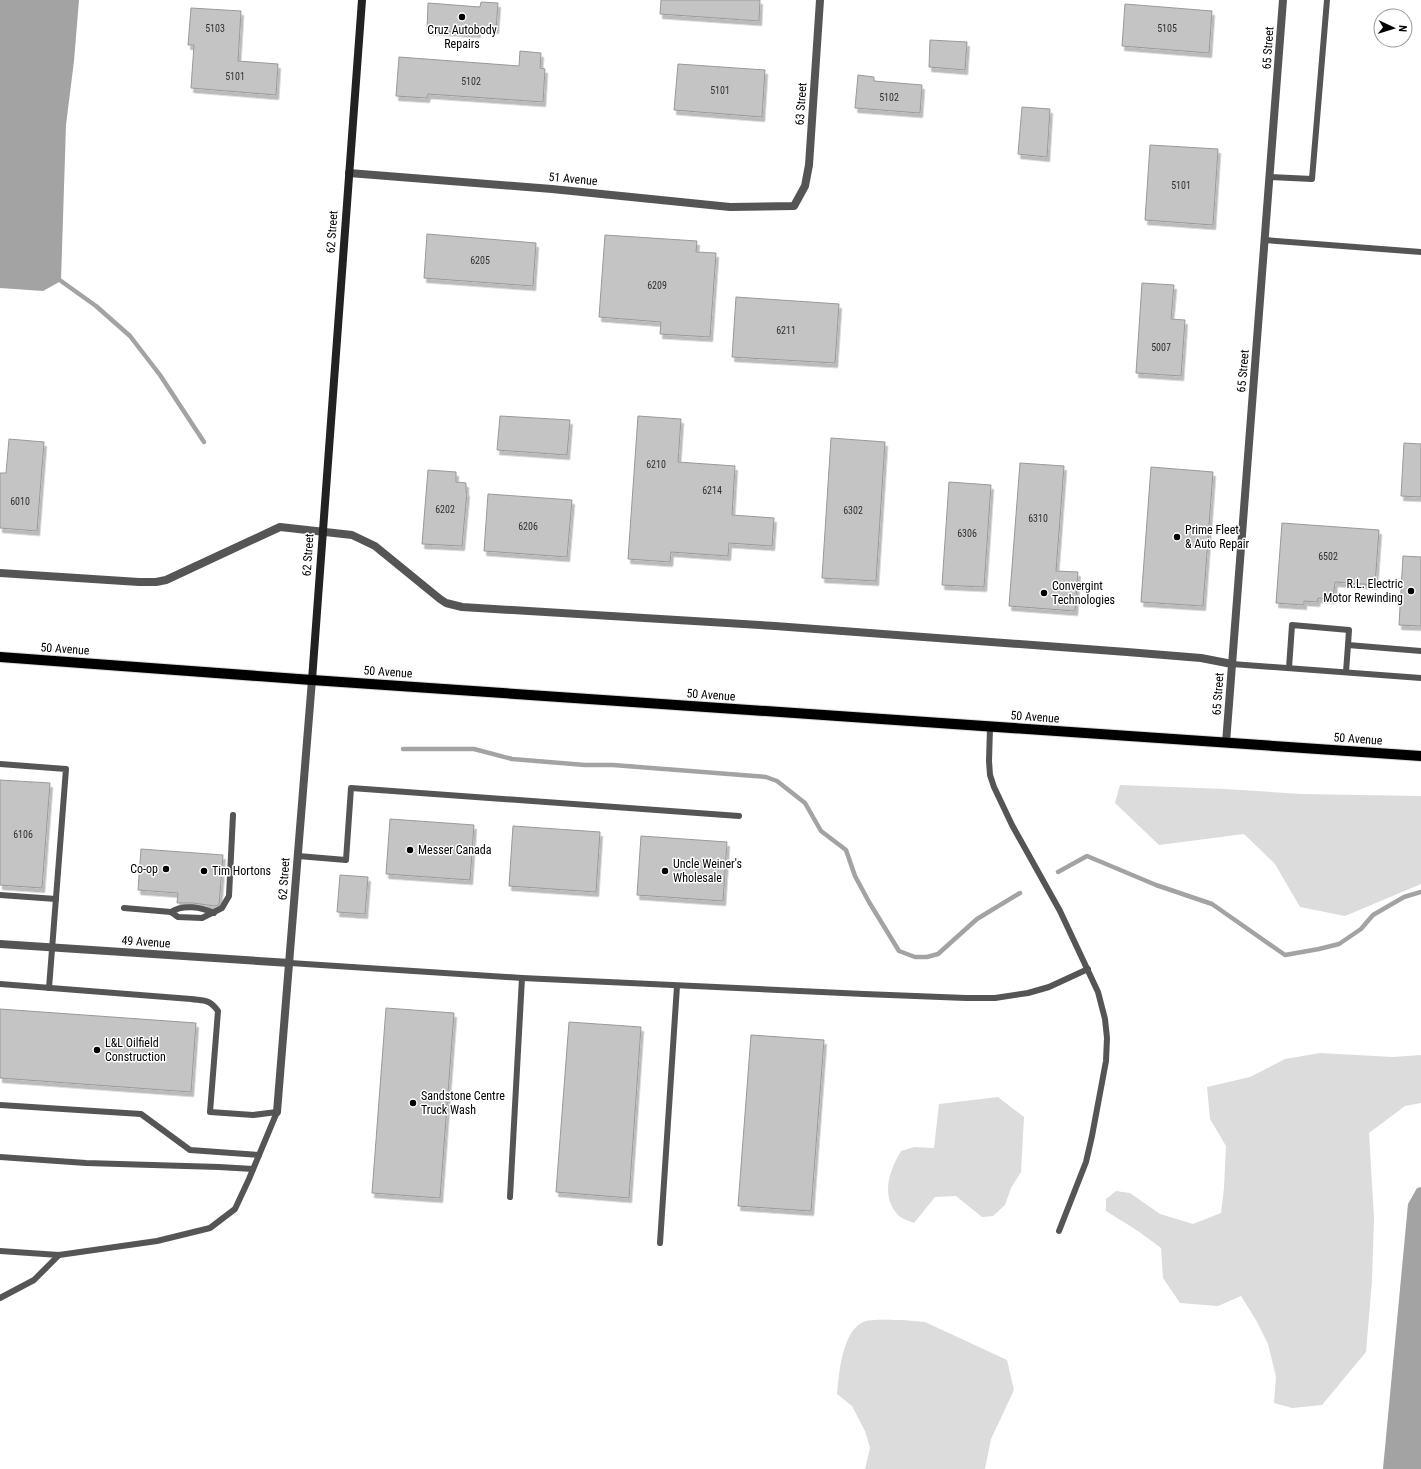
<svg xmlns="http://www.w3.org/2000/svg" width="1421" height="1469" font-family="'Roboto Condensed',sans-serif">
<defs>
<filter id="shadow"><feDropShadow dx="2.5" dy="4.5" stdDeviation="0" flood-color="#0004"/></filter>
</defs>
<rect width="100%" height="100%" fill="#fff"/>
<g fill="#dcdcdc">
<path d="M1120,785L1225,789L1301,794L1421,796V884L1345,916L1300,907L1275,864L1244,834L1159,845L1115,803Z"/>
<path d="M1320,1053L1393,1057L1421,1055V1103L1405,1106L1369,1133L1374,1218L1372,1281L1366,1352L1322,1405L1292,1408L1274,1403L1276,1377L1268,1344L1256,1320L1241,1296L1218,1306L1180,1303L1163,1278L1161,1248L1138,1231L1106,1211V1199L1116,1191L1130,1193L1160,1214L1193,1224L1221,1213L1224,1188L1226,1146L1210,1119L1207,1087L1250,1077L1285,1059Z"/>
<path d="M998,1097L1024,1117L1021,1172L1011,1188L1005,1205L993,1216L982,1217L956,1196L935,1197L914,1223C909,1221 903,1219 899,1216C880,1197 889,1171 901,1151L914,1147L934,1148L939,1104Z"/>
<path d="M903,1320L925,1322L1007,1360L1014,1390L991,1439L985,1469H865L870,1448L865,1431L852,1406L837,1394C839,1374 842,1328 866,1321C872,1319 895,1320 903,1320Z"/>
</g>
<g fill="#a3a3a3">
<path d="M0,0H79L74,61L66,125L61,281L43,291L0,288Z"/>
<path d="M1421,1187V1469H1383L1408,1204L1417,1188Z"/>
</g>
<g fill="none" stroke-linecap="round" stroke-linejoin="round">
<g stroke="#a3a3a3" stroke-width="4.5">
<path d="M61,281L96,306L130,336L160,375L204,442"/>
<path d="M403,749H474L512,759L585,765H613L766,777L777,781L805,803L821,831L846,850L855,876L869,902L899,951L915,957H927L938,954L977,919L1020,893"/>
<path d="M1058,872L1087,856L1156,885L1212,904L1285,955L1319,949L1339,944L1361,929L1373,915L1404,897L1421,892"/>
</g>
</g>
<g fill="#c4c4c4" stroke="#999" filter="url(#shadow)">
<path d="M661,0H760L759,21L660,14Z"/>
<path d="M481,2L498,3L496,29L478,28V33L427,30L428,3L480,7Z"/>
<path d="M1125,4L1212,11L1209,53L1122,46Z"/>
<path d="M191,8L241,11L238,61L278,64L276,95L191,88L194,45H188Z"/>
<path d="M930,40L967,42L965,70L929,67Z"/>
<path d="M520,51L541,53L540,68L545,69L543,102L428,94L427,98L396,96L399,57L519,66Z"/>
<path d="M678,64L765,70L762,117L674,110Z"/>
<path d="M858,75L874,77V81L922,85L920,113L855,108Z"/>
<path d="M1022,107L1050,109L1047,157L1018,154Z"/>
<path d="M1150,145L1218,149L1213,225L1145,220Z"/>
<path d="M427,234L536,243L533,286L424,278Z"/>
<path d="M605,235L697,241L696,252L716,253L710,337L660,334L661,322L599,317Z"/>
<path d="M1142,283L1174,285L1171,319L1185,320L1181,376L1136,373Z"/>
<path d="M736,297L839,304L835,363L732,357Z"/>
<path d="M500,416L570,420L567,455L497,450Z"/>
<path d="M638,416L681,419L678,462L735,466L732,515L774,518L772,546L729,543L728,556L671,552L670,562L628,559Z"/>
<path d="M831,438L885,442L876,581L822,578Z"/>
<path d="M9,439L44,442L37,531L0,528V473H6Z"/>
<path d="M1404,443L1421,444V497L1401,496Z"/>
<path d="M1020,463L1064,466L1056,571L1078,572L1075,611L1009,606Z"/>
<path d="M1151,467L1213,472L1203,606L1141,602Z"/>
<path d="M428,470L456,472V482L466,483V492H467L462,546L422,544Z"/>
<path d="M949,482L991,485L984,587L942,585Z"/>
<path d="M488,494L572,500L567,557L484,551Z"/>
<path d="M1282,523L1379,530L1375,585L1335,582L1333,599L1318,598L1317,602L1304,601V605L1276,603Z"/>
<path d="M1403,556L1421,557V626L1399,625Z"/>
<path d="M0,780L50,783L42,888L0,885Z"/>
<path d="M390,819L474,825L470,880L386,874Z"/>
<path d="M513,826L600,832L596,892L509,886Z"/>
<path d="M641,836L727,842L723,901L637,895Z"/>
<path d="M141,849L223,855L219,905L215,906L193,903H177L178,893L138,890Z"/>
<path d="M340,875L368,877L365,914L337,912Z"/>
<path d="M386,1008L454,1013L440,1198L372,1193Z"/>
<path d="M0,1009L196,1023L191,1092L0,1078Z"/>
<path d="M569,1022L641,1027L629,1198L556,1192Z"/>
<path d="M751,1035L824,1040L811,1211L738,1206Z"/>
</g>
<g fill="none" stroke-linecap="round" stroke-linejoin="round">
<defs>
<path id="primary" d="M0,657L312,680L1421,756"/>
</defs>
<use href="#primary" stroke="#dbdbdb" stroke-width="12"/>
<g stroke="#555" stroke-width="6">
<path d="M1270,177L1312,179L1327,0"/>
<path d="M1265,240L1421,252"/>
<path d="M1232,664L1421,678"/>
<path d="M1289,668L1292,625L1349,630L1348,645"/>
<path d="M1346,672L1348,645L1421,651"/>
<path d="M990,727L989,761L990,775L994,787L1012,825L1060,911L1098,992L1105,1019L1107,1038L1106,1061L1092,1136L1086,1162L1059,1231"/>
<path d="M0,764L66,769L49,988"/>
<path d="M298,856L346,860L351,788L739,816"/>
<path d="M0,895L56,899"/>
<path d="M124,908L171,912L178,917L202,918L222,908L229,896L233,815"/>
<path d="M171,912C183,904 201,907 214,913"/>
<path d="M290,963L522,978L864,994L966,998H995L1028,993L1049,987L1088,969"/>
<path d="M0,984L191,999C205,1001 209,999 218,1011L210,1112L253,1115L277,1112L249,1179L235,1209L210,1228L157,1241L59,1255L0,1251"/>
<path d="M0,1105L141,1114L190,1150L259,1155"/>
<path d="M0,1157L86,1163L219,1167L253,1169"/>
<path d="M510,1197L522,978"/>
<path d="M660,1243L677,986"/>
<path d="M0,1298L34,1280L59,1255"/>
</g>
<g stroke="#555" stroke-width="8">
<path d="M349,173L552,189L730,207L794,206L805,186L809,165L820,0"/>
<path d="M0,573L139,582H156L166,580L280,527L352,535L375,546L440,599L446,603L462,607L775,626L1127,652L1201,658L1232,664"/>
<path d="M1226,743L1283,0"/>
<path d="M0,944L290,963"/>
<path d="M277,1112L312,680"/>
</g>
<path stroke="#222" stroke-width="8" d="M312,680L362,0"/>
<use href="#primary" stroke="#000" stroke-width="10"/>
</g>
<g fill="#000" stroke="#fff" stroke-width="1.5">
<circle cx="462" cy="17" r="4"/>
<circle cx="1177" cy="537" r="4"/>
<circle cx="1411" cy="591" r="4"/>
<circle cx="1044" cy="593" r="4"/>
<circle cx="410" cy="850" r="4"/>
<circle cx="166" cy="869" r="4"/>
<circle cx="204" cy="871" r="4"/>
<circle cx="665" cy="871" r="4"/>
<circle cx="97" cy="1050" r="4"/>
<circle cx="413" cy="1103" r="4"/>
</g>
<g text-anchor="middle" stroke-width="3" stroke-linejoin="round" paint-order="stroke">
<g font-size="10" fill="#313131">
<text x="215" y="32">5103</text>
<text x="1167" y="32">5105</text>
<text x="235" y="80">5101</text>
<text x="471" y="85">5102</text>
<text x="720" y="94">5101</text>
<text x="889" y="101">5102</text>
<text x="1181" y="189">5101</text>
<text x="480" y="264">6205</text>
<text x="657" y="289">6209</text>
<text x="786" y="334">6211</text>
<text x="1161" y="351">5007</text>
<text x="656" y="468">6210</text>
<text x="712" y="494">6214</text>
<text x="20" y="505">6010</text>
<text x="445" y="513">6202</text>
<text x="853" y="514">6302</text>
<text x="1038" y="522">6310</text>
<text x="528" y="530">6206</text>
<text x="967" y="537">6306</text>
<text x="1328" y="560">6502</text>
<text x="23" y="838">6106</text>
</g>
<g font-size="12" fill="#000" stroke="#fff" text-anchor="start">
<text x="462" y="34" text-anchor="middle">Cruz Autobody<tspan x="462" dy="14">Repairs</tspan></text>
<text x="1185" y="534">Prime Fleet<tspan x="1185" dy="14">&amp; Auto Repair</tspan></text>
<text x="1403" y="588" text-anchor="end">R.L. Electric<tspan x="1403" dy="14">Motor Rewinding</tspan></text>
<text x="1052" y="590">Convergint<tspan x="1052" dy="14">Technologies</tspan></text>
<text x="418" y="854">Messer Canada</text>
<text x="673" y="868">Uncle Weiner's<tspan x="673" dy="14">Wholesale</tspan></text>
<text x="158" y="873" text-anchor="end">Co-op</text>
<text x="212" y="875">Tim Hortons</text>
<text x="105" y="1047">L&amp;L Oilfield<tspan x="105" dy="14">Construction</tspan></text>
<text x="421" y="1100">Sandstone Centre<tspan x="421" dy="14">Truck Wash</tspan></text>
</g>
<g font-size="12" fill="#000" stroke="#fff">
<text transform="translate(1268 48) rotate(-86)" y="4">65 Street</text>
<text transform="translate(801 104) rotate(-86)" y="4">63 Street</text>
<text transform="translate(573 179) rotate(5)" y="4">51 Avenue</text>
<text transform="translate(332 232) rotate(-86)" y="4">62 Street</text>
<text transform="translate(1243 371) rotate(-85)" y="4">65 Street</text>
<text transform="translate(308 555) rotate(-86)" y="4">62 Street</text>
<text transform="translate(65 649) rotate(4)" y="4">50 Avenue</text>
<text transform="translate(388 672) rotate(4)" y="4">50 Avenue</text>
<text transform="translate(1218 694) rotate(-86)" y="4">65 Street</text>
<text transform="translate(711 695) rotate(4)" y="4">50 Avenue</text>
<text transform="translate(1035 717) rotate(4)" y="4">50 Avenue</text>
<text transform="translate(1358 739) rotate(4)" y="4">50 Avenue</text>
<text transform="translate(284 879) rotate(-86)" y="4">62 Street</text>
<text transform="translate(146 942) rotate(4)" y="4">49 Avenue</text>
</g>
</g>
<g transform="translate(1393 28) rotate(94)"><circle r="19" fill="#ffffff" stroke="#999999"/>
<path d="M0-3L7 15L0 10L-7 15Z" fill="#000000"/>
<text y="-6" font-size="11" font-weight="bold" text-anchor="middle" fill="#000000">N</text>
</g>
</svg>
